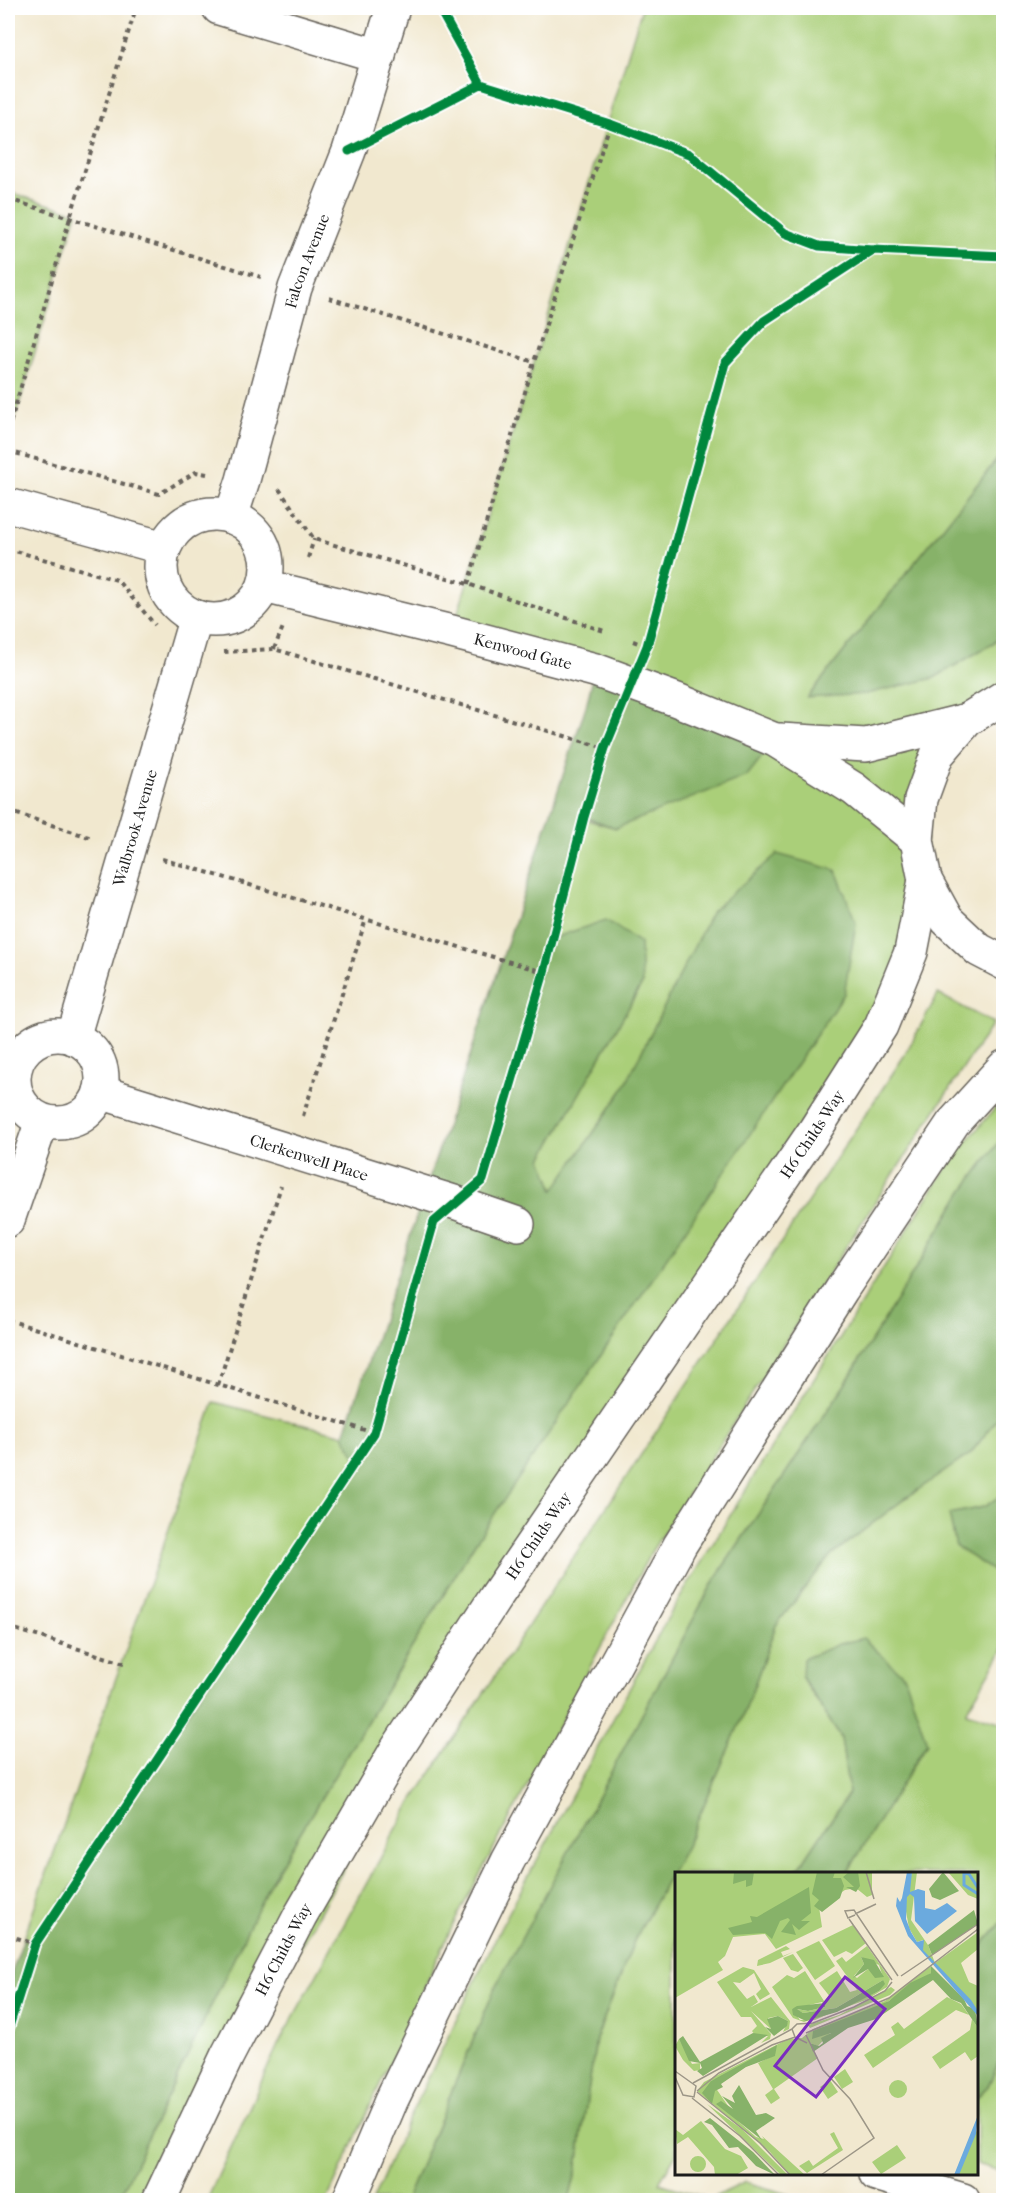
<svg xmlns="http://www.w3.org/2000/svg" width="1011" height="2208" viewBox="0 0 1011 2208" font-family="'IM FELL French Canon',serif">
  <style>
    .green { fill: #aacf79; stroke: #63764a; stroke-width: 1.5 }
    .forest { fill: #87b269; stroke: #526742; stroke-width: 1.5 }
    .lines { fill: none; stroke-linecap: round; stroke-linejoin: round }
    .minor-casing { stroke: #67635b; stroke-width: 36 }
    .tertiary-casing { stroke: #67635b; stroke-width: 36 }
    .path { stroke: #67635b; stroke-width: 4; stroke-dasharray: 4.5 4.5; stroke-linecap: butt }
    .minor { stroke: #fff; stroke-width: 33 }
    .tertiary { stroke: #fff; stroke-width: 33 }
    .cycleway-casing { stroke: #fff; stroke-width: 13 }
    .cycleway { stroke: #00873e; stroke-width: 9 }
    .labels { text-anchor: middle; stroke-width: 4.5; stroke-linejoin: round; paint-order: stroke }
    .street-label { font-size: 16px; fill: #1c1c1c; stroke: #fff }
    .inset-river { fill: none; stroke: #6baade; stroke-width: 3 }
    .inset-road { fill: none; stroke: #9c9687; stroke-width: 1.5 }
    .view { fill: #7b2cbf; fill-opacity: 0.15; stroke: #7b2cbf; stroke-width: 3 }
    .inset-edge { fill: none; stroke: #1c1c1c; stroke-width: 3 }
  </style>
  <rect width="100%" height="100%" fill="#fff"/>
  <filter id="ink" filterUnits="userSpaceOnUse"><feTurbulence type="fractalNoise" baseFrequency=".0167" numOctaves="2"/><feDisplacementMap in="SourceGraphic" scale="12" xChannelSelector="R" yChannelSelector="G"/><feConvolveMatrix kernelMatrix="1 2 1 2 8 2 1 2 1" color-interpolation-filters="sRGB"/></filter>
  <filter id="wash" filterUnits="userSpaceOnUse"><feTurbulence type="fractalNoise" baseFrequency=".008" numOctaves="4" result="noise"/><feDisplacementMap in="SourceGraphic" scale="24" xChannelSelector="R" yChannelSelector="G"/><feGaussianBlur stdDeviation="1.35" result="paint"/><feColorMatrix in="noise" values="0 0 0 0 0 0 0 0 0 0 0 0 0 0 0 0 0 1.4 0 .05"/><feComposite in="paint" operator="in"/></filter>
  <g filter="url(#wash)">
    <rect width="100%" height="100%" fill="#f1e8cf"/>
    <g class="green">
      <polygon points="642,8 1003,8 1003,452 808,697 934,678 1003,637 1003,697 937,755 911,952 495,1598 159,2200 118,2200 271,1881 473,1546 622,1091 554,1191 542,1159 642,984 553,939 583,819 616,828 774,740 452,632"/>
      <polygon points="8,192 77,213 8,441"/>
      <polygon points="938,994 993,1023 847,1245 650,1554 453,1925 327,2200 207,2200 278,2045 408,1808 904,1056"/>
      <polygon points="1003,1099 1003,1137 963,1191 844,1386 715,1579 495,1988 406,2200 373,2200 408,2120 501,1927 667,1619 784,1427 951,1160"/>
      <polygon points="214,1402 344,1435 357,1459 35,1943 23,1940"/>
      <polygon points="1003,1412 1003,1494 984,1507 949,1514 993,1571 1003,1568 1003,1650 966,1712 1003,1723 1003,1921 978,1950 977,1959 976,1874 847,1873 927,1743 802,1678 841,1738 849,1793 801,1865 792,1873 676,1874 676,2154 659,2183 710,2199 746,2182 808,2200 569,2200 576,2172 596,2039 634,1941 686,1846 745,1711 776,1625 830,1556 903,1500 970,1454"/>
      <polygon points="1003,2053 1003,2172 977,2164 977,2097 988,2086"/>
    </g>
    <g class="forest">
      <polygon points="1003,452 1003,637 934,678 866,694 807,698"/>
      <polygon points="595,670 775,740 747,776 616,828 584,817 553,938 606,920 640,943 642,984 542,1159 554,1190 622,1091 712,911 777,854 836,870 856,923 844,994 473,1546 271,1881 118,2200 8,2200 8,1984 23,1940 35,1943 357,1459 344,1435 586,706"/>
      <polygon points="1003,1137 1003,1412 970,1454 903,1500 830,1556 776,1625 745,1711 686,1846 634,1941 596,2039 576,2172 569,2200 406,2200 495,1988 715,1579 844,1386 963,1191"/>
      <polygon points="1003,1494 1003,1568 993,1571 956,1547 949,1514 984,1507"/>
      <polygon points="863,1638 905,1677 927,1743 847,1873 792,1873 801,1865 849,1793 841,1738 802,1677 803,1659 839,1644"/>
      <polygon points="1003,1921 1003,2053 988,2086 977,2097 977,1959 978,1950"/>
    </g>
  </g>
  <g filter="url(#ink)">
    <g class="lines">
      <defs>
        <g id="minor">
          <polyline points="219,8 379,56"/>
          <path id="s1" d="M 231,517 L 243,480 L 295,288 L 349,151 L 393,8"/>
          <circle cx="58" cy="1079" r="44"/>
          <path id="s2" d="M 73,1038 L 196,617"/>
          <path id="s3" d="M 100,1092 L 457,1203 L 518,1224"/>
          <polyline points="8,1220 42,1121"/>
          <polyline points="876,2174 963,2200"/>
        </g>
        <g id="tertiary">
          <polyline points="8,505 164,548"/>
          <circle cx="214" cy="567" r="53"/>
          <path id="s4" d="M 264,586 L 452,632 L 595,670 L 677,700 L 775,740 L 854,789 L 917,840"/>
          <polyline points="1004,697 967,720 937,755 921,799 917,840 925,880 947,920 979,950 1004,963"/>
          <polyline points="780,740 866,745 967,720"/>
          <path id="s5" d="M 159,2200 L 227,2056 L 300,1916 L 395,1752 L 495,1598 L 815,1130 L 881,1026 L 911,952 L 925,880"/>
          <polyline points="349,2200 391,2101 508,1861 680,1545 842,1289 953,1123 1004,1067"/>
        </g>
      </defs>
      <use href="#minor" class="minor-casing"/>
      <use href="#tertiary" class="tertiary-casing"/>
      <g class="path">
        <polyline points="8,199 261,277"/>
        <polyline points="329,298 534,362"/>
        <polyline points="8,431 70,218 136,8"/>
        <polyline points="8,451 159,494 196,472 207,474"/>
        <polyline points="279,489 314,539 468,584 604,631"/>
        <polyline points="8,549 117,580 155,625"/>
        <polyline points="308,558 314,539"/>
        <polyline points="468,584 534,362 610,124"/>
        <polyline points="633,641 647,646"/>
        <polyline points="274,649 283,627"/>
        <polyline points="224,652 274,649 605,748"/>
        <polyline points="8,811 92,838"/>
        <polyline points="162,859 544,972"/>
        <polyline points="303,1116 366,919"/>
        <polyline points="8,1320 374,1433"/>
        <polyline points="218,1385 281,1186"/>
        <polyline points="8,1627 127,1664"/>
        <polyline points="8,1935 35,1944"/>
      </g>
      <use href="#minor" class="minor"/>
      <use href="#tertiary" class="tertiary"/>
      <defs>
        <g id="cycleway">
          <polyline points="439,8 481,84"/>
          <polyline points="349,151 481,84 610,124 689,154 785,233 819,246 873,250"/>
          <polyline points="8,2030 35,1944 374,1433 434,1222 483,1180 544,972 584,817 605,748 647,646 725,363 764,321 873,250 1004,256"/>
        </g>
      </defs>
      <use href="#cycleway" class="cycleway-casing"/>
      <use href="#cycleway" class="cycleway"/>
    </g>
  </g>
  <g class="labels">
    <g class="street-label">
      <text dy="6" stroke="none"><textPath href="#s1" startOffset="267">Falcon Avenue</textPath></text>
      <text dy="6" stroke="none"><textPath href="#s4" startOffset="267">Kenwood Gate</textPath></text>
      <text dy="6" stroke="none"><textPath href="#s2" startOffset="219">Walbrook Avenue</textPath></text>
      <text dy="6" stroke="none"><textPath href="#s5" startOffset="1252">H6 Childs Way</textPath></text>
      <text dy="6" stroke="none"><textPath href="#s3" startOffset="219">Clerkenwell Place</textPath></text>
      <text dy="6" stroke="none"><textPath href="#s5" startOffset="766">H6 Childs Way</textPath></text>
      <text dy="6" stroke="none"><textPath href="#s5" startOffset="280">H6 Childs Way</textPath></text>
    </g>
  </g>
  <g transform="translate(675 1872)">
    <rect width="303" height="303" fill="#f1e8cf"/>
    <path d="M 0,0 L 197,0 L 197,23 L 192,25 L 181,16 L 170,18 L 144,35 L 147,55 L 101,77 L 90,62 L 58,65 L 50,84 L 43,90 L 48,98 L 0,126 ZM 237,0 L 242,0 L 236,48 L 253,73 L 260,91 L 303,60 L 303,77 L 286,91 L 294,110 L 303,114 L 303,139 L 247,78 L 248,68 L 242,70 L 234,56 L 230,34 ZM 273,0 L 303,0 L 303,27 L 293,23 ZM 178,53 L 191,71 L 177,82 L 171,79 L 159,85 L 147,68 ZM 144,69 L 160,94 L 140,108 L 121,80 ZM 111,74 L 115,77 L 106,80 L 108,84 L 118,80 L 95,91 L 82,94 L 83,88 ZM 192,74 L 215,107 L 212,115 L 191,128 L 129,150 L 118,146 L 97,115 L 112,103 L 119,106 L 130,99 L 149,129 L 156,126 L 144,111 L 162,99 L 175,120 L 182,118 L 161,89 L 167,85 L 171,90 ZM 186,85 L 204,93 L 208,105 L 193,97 L 182,106 L 179,104 L 189,92 ZM 208,108 L 204,119 L 140,148 L 125,148 L 117,137 L 147,130 L 150,135 L 133,139 L 121,137 L 128,141 L 161,136 ZM 118,82 L 128,96 L 123,100 L 116,98 L 108,86 ZM 256,94 L 256,101 L 214,129 L 150,162 L 156,160 L 143,174 L 135,171 L 143,186 L 99,217 L 105,226 L 96,232 L 90,223 L 98,217 L 83,191 L 102,182 L 36,209 L 64,250 L 81,265 L 89,267 L 87,264 L 130,303 L 115,303 L 95,280 L 22,219 L 29,210 L 113,167 L 127,166 L 138,157 L 210,129 ZM 68,95 L 79,98 L 95,122 L 85,128 L 81,122 L 86,117 L 79,101 L 65,111 L 58,110 L 72,127 L 79,123 L 83,130 L 76,135 L 96,125 L 115,149 L 114,157 L 108,160 L 113,149 L 103,144 L 93,146 L 96,157 L 76,139 L 96,162 L 95,167 L 86,171 L 93,164 L 80,163 L 77,159 L 82,154 L 76,145 L 66,145 L 42,110 ZM 216,115 L 220,118 L 215,123 L 135,156 L 133,153 L 164,143 ZM 272,125 L 286,132 L 294,143 L 281,138 L 198,196 L 189,183 L 220,163 L 216,155 L 223,150 L 229,157 ZM 297,147 L 303,156 L 303,184 L 296,189 L 290,180 L 265,197 L 257,185 L 295,158 ZM 4,167 L 17,192 L 25,191 L 25,198 L 19,199 L 8,188 L 0,174 ZM 170,197 L 178,210 L 167,217 L 159,205 ZM 155,208 L 163,220 L 153,227 L 145,215 ZM214 217a9 9 0 1 1 18 0a9 9 0 1 1-18 0ZM 32,232 L 67,257 L 113,303 L 106,303 ZM 26,249 L 50,277 L 66,284 L 73,296 L 61,303 L 40,303 L 39,295 L 13,265 L 2,272 L 0,257 L 8,263 ZM 303,256 L 303,303 L 284,303 L 284,299 ZM 159,260 L 168,278 L 132,301 L 124,294 L 134,288 L 138,294 L 163,276 L 155,262 ZM 222,273 L 231,286 L 206,302 L 197,290 ZM15 292a8 8 0 1 1 16 0a8 8 0 1 1-16 0Z" fill="#aacf79" fill-rule="evenodd"/>
    <path d="M 59,0 L 79,0 L 77,13 L 71,15 L 71,8 L 58,12 ZM 142,0 L 160,0 L 158,6 L 166,6 L 169,14 L 165,26 L 147,40 L 139,34 L 144,28 L 137,22 ZM 174,0 L 183,0 L 185,14 L 181,20 L 171,15 L 179,15 L 168,5 ZM 268,0 L 284,19 L 265,28 L 257,25 L 254,17 ZM 134,15 L 136,41 L 126,49 L 135,49 L 124,58 L 117,52 L 121,63 L 106,60 L 115,48 L 113,46 L 105,49 L 97,67 L 90,61 L 58,63 L 53,56 L 77,50 L 75,44 L 82,45 ZM 299,38 L 303,52 L 257,83 L 253,73 ZM 186,85 L 199,88 L 209,105 L 200,106 L 193,97 L 178,106 L 189,92 ZM 256,94 L 289,127 L 292,134 L 300,137 L 303,156 L 286,131 L 276,127 L 258,108 L 201,147 L 173,156 L 138,180 L 135,171 L 144,174 L 148,171 L 146,166 L 156,161 L 137,167 L 138,159 L 214,129 L 235,111 L 256,101 ZM 208,108 L 210,112 L 204,119 L 162,140 L 131,149 L 118,143 L 117,137 L 122,134 L 150,131 L 150,135 L 133,139 L 122,137 L 128,141 L 161,136 ZM 103,144 L 113,149 L 112,154 L 99,164 L 90,155 L 96,157 L 92,147 ZM 78,161 L 93,163 L 28,204 L 22,199 L 27,196 L 25,191 L 14,189 L 4,167 L 8,164 L 25,190 ZM 102,173 L 100,184 L 71,195 L 46,212 L 48,215 L 40,219 L 37,232 L 27,221 L 36,209 ZM 64,213 L 81,243 L 91,241 L 100,246 L 81,259 L 87,268 L 41,232 L 46,229 L 58,237 L 47,224 L 60,231 L 57,224 ZM 35,246 L 78,280 L 100,303 L 81,294 L 63,275 L 54,276 L 37,253 L 29,250 Z" fill="#87b269"/>
    <path d="M 232,0 L 237,0 L 235,20 L 243,17 L 250,19 L 250,36 L 260,38 L 272,31 L 282,39 L 252,62 L 240,49 L 239,25 L 235,22 L 232,25 L 231,47 L 236,60 L 242,70 L 249,68 L 248,78 L 296,128 L 303,139 L 303,144 L 233,64 L 221,34 L 222,25 L 225,30 L 227,26 ZM 303,243 L 301,262 L 284,303 L 279,303 Z" fill="#6baade"/>
    <path class="inset-river" d="M 303,16 L 294,2 L 289,1 L 289,13 L 303,22"/>
    <path class="inset-road" d="M 191,0 L 199,27M 180,42 L 201,32M 180,43 L 173,46 L 170,39 L 179,38 L 223,104M 174,47 L 217,108M 226,104 L 303,52M 131,161 L 214,126 L 303,57M 131,163 L 148,198 L 175,227 L 199,266 L 146,303M 120,165 L 117,157 L 122,152 L 138,151 L 179,135 L 210,119 L 217,110M 0,199 L 21,214 L 19,225 L 8,223 L 0,205M 18,211 L 117,157M 22,219 L 44,201 L 97,173 L 120,165 L 132,171M 22,220 L 85,271 L 115,303M 17,226 L 65,264 L 104,303"/>
    <path class="view" d="M 170,105 L 210,137 L 141,225 L 100,194 Z"/>
    <rect width="303" height="303" class="inset-edge"/>
  </g>
  <rect width="1011" height="2208" fill="none" stroke="#fff" stroke-width="30"/>
</svg>
